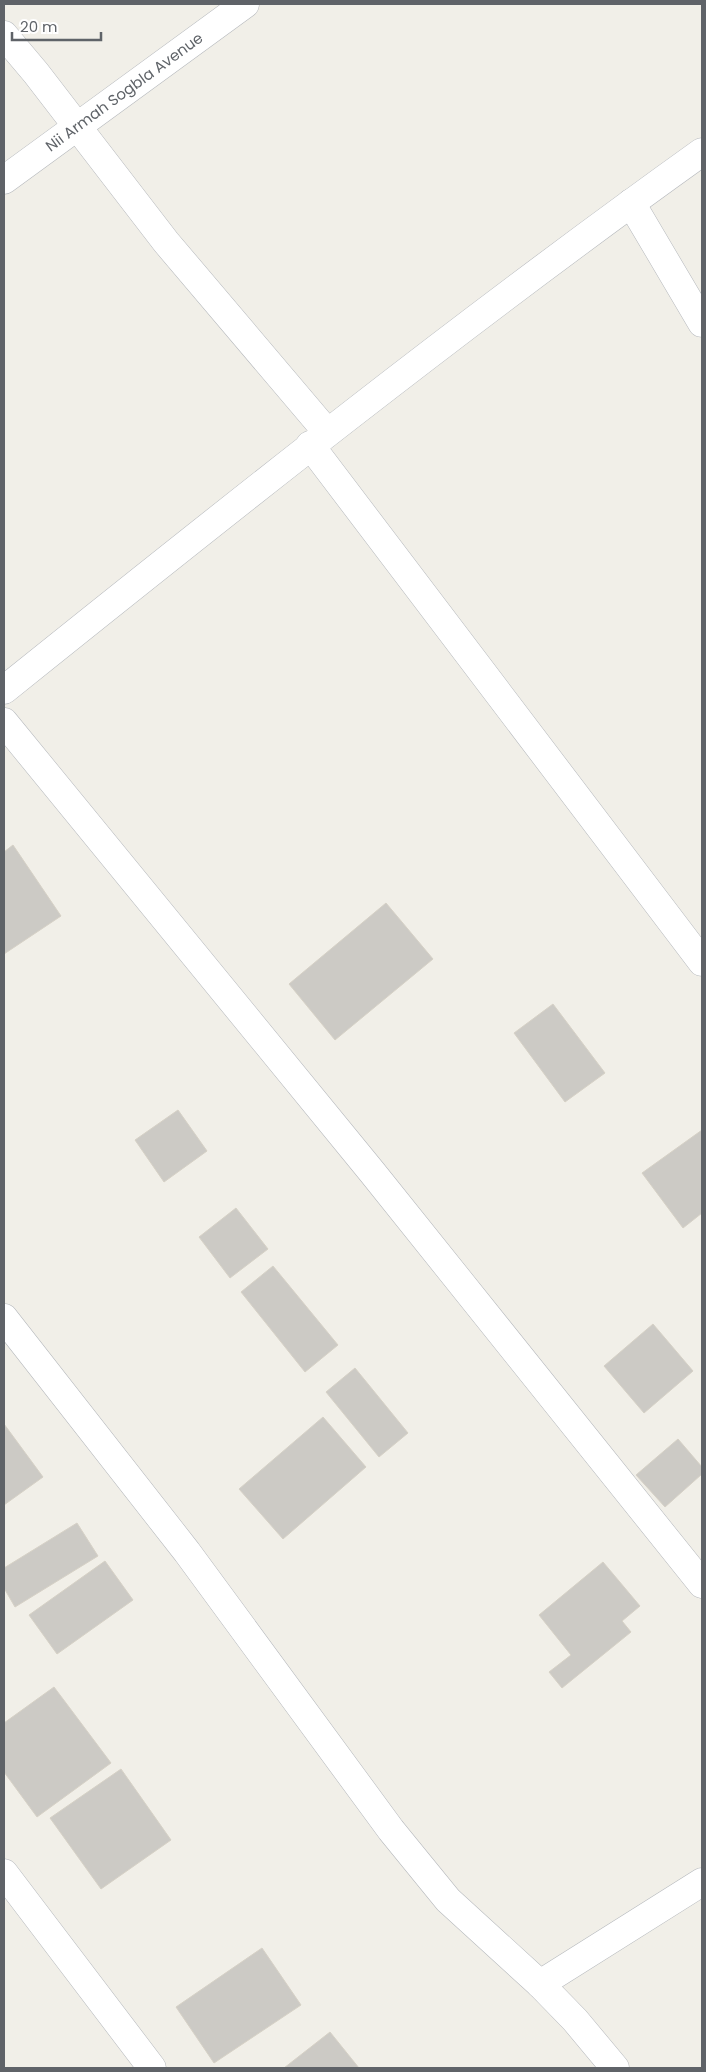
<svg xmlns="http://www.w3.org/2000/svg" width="706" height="2072" viewBox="0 0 706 2072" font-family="Poppins,sans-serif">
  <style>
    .building { fill: #cccac5; stroke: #d6d1c6 }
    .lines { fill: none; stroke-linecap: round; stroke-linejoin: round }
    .minor-casing { stroke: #b5b8bc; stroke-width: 29 }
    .minor { stroke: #fff; stroke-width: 28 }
    .labels { text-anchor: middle; stroke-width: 4; stroke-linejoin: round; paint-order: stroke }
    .street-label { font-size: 15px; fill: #5f6368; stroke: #fff }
  </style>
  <rect width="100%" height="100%" fill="#f1efe8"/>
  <g class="building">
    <polygon points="13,845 61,916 4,954 4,852"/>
    <polygon points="386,903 433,959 335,1040 289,984"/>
    <polygon points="553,1004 605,1073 565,1102 514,1033"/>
    <polygon points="178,1110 207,1151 164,1182 135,1140"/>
    <polygon points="702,1130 702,1213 683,1228 642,1173"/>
    <polygon points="236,1208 268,1249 230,1278 199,1237"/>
    <polygon points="273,1266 338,1345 305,1372 241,1292"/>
    <polygon points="653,1324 693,1371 644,1413 604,1366"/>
    <polygon points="355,1368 408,1433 379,1457 326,1392"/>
    <polygon points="323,1417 366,1467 283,1539 239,1489"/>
    <polygon points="4,1424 43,1477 4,1505"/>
    <polygon points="678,1439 702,1467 702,1474 665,1507 636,1475"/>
    <polygon points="77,1523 98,1556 15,1607 4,1588 4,1568"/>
    <polygon points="105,1561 133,1600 57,1654 29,1615"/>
    <polygon points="603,1562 640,1606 622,1621 631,1632 562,1688 549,1672 571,1655 539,1615"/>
    <polygon points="54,1687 111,1763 37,1817 4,1772 4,1723"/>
    <polygon points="121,1769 171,1840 101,1889 50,1818"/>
    <polygon points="262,1948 301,2005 214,2063 176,2007"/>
    <polygon points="330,2032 359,2068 284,2068"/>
  </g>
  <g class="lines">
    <defs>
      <g id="minor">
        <polyline points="4,35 36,73 166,242 327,432"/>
        <path id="s1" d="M 4,180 L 245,4"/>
        <polyline points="631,203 702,323"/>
        <polyline points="310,445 702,962"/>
        <path d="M 4,690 C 233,506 463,323 702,152"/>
        <polyline points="4,722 372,1172 702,1584"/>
        <polyline points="4,1318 187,1552 391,1830 448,1900 540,1984 575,2020 615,2068"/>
        <polyline points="4,1873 152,2068"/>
        <polyline points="540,1984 702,1882"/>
      </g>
    </defs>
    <use href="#minor" class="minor-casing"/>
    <use href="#minor" class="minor"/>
  </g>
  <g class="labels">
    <g class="street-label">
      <text dy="5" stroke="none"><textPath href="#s1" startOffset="149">Nii Armah Sogbla Avenue</textPath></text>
    </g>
  </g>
  <rect width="706" height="2072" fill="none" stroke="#5f6368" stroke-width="10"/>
  <path d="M12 32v8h89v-8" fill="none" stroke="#5f6368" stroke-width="2.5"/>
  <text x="20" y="32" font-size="15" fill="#5f6368" stroke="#ffffff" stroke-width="4" paint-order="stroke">20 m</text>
</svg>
